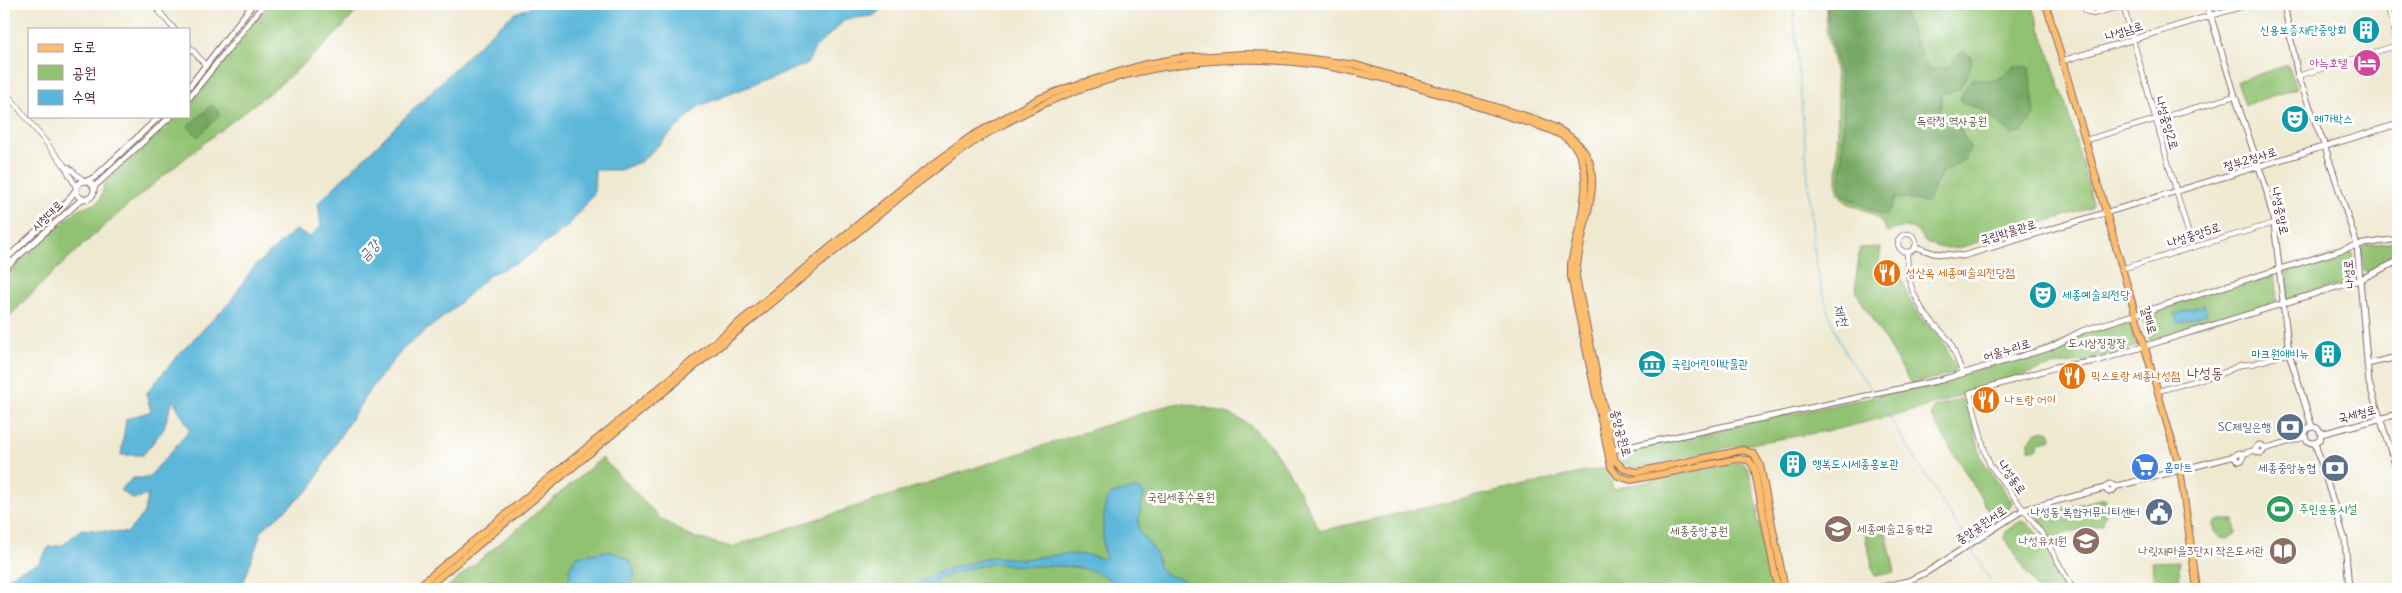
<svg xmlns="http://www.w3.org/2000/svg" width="2402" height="593" viewBox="0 0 2402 593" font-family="Delius,'Poor Story',sans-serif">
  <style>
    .green { fill: #91c272; stroke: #6e704e }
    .forest { fill: #74a864; stroke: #5f6448 }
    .water { fill: #5bb7d9; stroke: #526b82 }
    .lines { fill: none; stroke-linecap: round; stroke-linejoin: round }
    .stream { stroke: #5bb7d9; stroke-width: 1 }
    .minor-casing { stroke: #846665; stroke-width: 6 }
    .tertiary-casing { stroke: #846665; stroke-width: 7 }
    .primary-casing { stroke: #846665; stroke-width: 8 }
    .minor { stroke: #fff; stroke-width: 4.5 }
    .tertiary { stroke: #fff; stroke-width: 5 }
    .primary { stroke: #fcbd6e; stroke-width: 6 }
    .labels { text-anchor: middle; stroke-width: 5; stroke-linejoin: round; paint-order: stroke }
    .culture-label { font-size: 12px; fill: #0d838f; stroke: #fff; text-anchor: start }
    .street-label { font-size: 12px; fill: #4a1f2b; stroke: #fff }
    .hotel-label { font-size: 12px; fill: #b23c85; stroke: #fff; text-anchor: end }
    .park-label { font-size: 12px; fill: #635844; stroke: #fff }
    .food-label { font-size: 12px; fill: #c56008; stroke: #fff; text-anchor: start }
    .service-label { font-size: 12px; fill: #4e5e75; stroke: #fff; text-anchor: end }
    .shop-label { font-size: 12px; fill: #366cbe; stroke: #fff; text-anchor: start }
    .leisure-label { font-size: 12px; fill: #27864d; stroke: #fff; text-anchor: start }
    .education-label { font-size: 12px; fill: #785e54; stroke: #fff; text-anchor: end }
    .water-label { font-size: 14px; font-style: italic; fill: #515c71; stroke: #fff }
    .quarter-label { font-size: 15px; fill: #7c4c4f; stroke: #fff }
  </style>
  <rect width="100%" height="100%" fill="#fff"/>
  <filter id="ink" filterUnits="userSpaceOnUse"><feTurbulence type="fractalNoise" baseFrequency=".02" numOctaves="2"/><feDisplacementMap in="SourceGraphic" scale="10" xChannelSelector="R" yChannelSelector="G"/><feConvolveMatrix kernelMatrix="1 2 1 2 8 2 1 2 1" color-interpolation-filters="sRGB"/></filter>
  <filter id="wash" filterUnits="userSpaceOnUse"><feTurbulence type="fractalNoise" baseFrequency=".0096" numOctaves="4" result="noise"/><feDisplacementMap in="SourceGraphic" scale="20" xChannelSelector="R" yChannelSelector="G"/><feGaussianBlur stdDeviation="1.12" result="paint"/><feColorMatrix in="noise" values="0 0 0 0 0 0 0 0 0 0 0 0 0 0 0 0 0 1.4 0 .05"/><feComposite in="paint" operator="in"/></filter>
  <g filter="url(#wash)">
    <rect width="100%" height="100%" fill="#efe9d0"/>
    <g class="green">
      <path d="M 274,4 L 362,4 C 325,53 262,98 213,136 C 140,194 68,254 4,322 L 4,276 L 75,212 L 80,208 L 93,205 L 100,200 L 105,183 L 178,116 L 189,116 L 189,105 L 266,8 Z"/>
      <path d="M 1826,4 L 2032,4 L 2065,102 L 2093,203 L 2091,208 L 1962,247 C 1953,248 1943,249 1935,246 C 1911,238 1926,219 1887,232 C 1883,224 1878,216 1869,212 C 1854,205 1841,205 1837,187 L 1838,96 L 1835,69 L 1826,29 Z"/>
      <polygon points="2288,65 2297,88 2245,105 2237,81"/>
      <polygon points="2398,242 2398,259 2366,272 2364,270 2361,249 2364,245"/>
      <path d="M 1881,247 L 1877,277 C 1884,287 1892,284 1903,280 L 1908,297 L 1918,315 L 1940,337 L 1956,367 L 1953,374 L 1911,384 L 1857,294 L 1856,279 L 1860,248 Z"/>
      <polygon points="2347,252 2353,253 2354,277 2346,283 2287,299 2284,270"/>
      <polygon points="2274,272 2277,301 2150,341 2142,314"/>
      <polygon points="2124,320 2133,320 2139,342 2137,346 2093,360 2051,366 1922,408 1838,429 1726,448 1635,468 1621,462 1616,452 1914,388 2051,349 2081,333"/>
      <polygon points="1961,399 1968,403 1981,458 2012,502 2009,509 1997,517 1988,509 1931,416 1934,407"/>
      <path d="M 1180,403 C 1196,406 1214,409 1229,414 C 1275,431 1298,491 1320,531 L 1607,467 L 1613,489 L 1741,462 L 1748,468 L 1758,509 L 1757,517 L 1766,557 L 1771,563 L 1774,589 L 445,589 L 602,458 L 661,519 L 689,536 L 731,547 L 1165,406 Z"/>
      <polygon points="2044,430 2051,433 2052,439 2040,442 2037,449 2029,449 2029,441 2037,432"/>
      <polygon points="2105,498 2110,506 2104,517 2103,524 2051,537 2038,517 2041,514"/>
      <polygon points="2220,520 2234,520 2236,533 2228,539 2220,538 2215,532 2214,523"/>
      <path d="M 2021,521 C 2039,524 2058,573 2066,589 L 2037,589 L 2005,538 L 2006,531 Z"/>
      <polygon points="1886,532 1895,572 1875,576 1865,536"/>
      <polygon points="2179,561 2180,589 2154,589 2152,562"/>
    </g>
    <g class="forest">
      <path d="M 1827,4 L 1902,4 L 1914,40 L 1928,69 L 1943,69 L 1952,65 L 1955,57 L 1964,51 L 1971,57 L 1971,65 L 1959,90 L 1942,94 L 1940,115 L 1957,122 L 1970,148 L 1965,159 L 1941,174 L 1927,202 L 1896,198 L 1885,216 L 1844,196 L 1840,188 C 1842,154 1846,118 1841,84 C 1837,56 1827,32 1827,4 Z"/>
      <path d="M 2014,66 L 2029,67 L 2035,114 L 2023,131 L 2011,134 L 1983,110 L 1963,103 L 1960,97 L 1972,78 C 1991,83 2001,81 2014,66 Z"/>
      <polygon points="212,105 220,114 198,137 188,126"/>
    </g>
    <g class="water">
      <polygon points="540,4 887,4 873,16 846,19 816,47 807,64 699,106 642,161 620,170 595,170 594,194 569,225 523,260 491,274 447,314 403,349 367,394 335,444 311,488 262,530 243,584 238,589 4,589 4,581 21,570 38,564 49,547 63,545 81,529 127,533 144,513 148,495 133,499 120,490 133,478 148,478 190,430 173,400 163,430 143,455 121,455 126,419 151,411 146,394 178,355 230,302 252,269 295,230 310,237 321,226 318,203 493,31 515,13"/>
      <polygon points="2204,305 2207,314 2178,323 2175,314"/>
      <path d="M 1132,489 L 1141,490 L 1144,493 C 1143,505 1136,520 1140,532 C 1144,540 1153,545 1156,554 C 1158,561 1158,570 1166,574 C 1178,580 1185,576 1191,589 L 1116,589 C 1102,560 1047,567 1020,566 C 1009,565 997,562 986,565 C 973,567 958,571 946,576 C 932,582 923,589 907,589 L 941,571 L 991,557 L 1023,559 L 1066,554 L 1088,555 L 1105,559 L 1107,557 L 1104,555 C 1102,536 1103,519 1106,501 L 1111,494 Z"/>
      <path d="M 606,551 C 628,554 646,569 626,589 L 570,589 L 569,568 L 577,556 Z"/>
    </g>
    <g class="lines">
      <g class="stream">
        <path d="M 1793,4 L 1814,249 C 1820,285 1828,320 1845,352 C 1853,366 1865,379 1874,393"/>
        <polyline points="1876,396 1968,543"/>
        <polyline points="1971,547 1995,589"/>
      </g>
    </g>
  </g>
  <g filter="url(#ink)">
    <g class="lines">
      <defs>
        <g id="minor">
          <polyline points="153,4 174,29"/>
          <polyline points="2083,4 2086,11 2093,14 2128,4"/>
          <polyline points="2387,4 2398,45"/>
          <polyline points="2123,5 2192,246"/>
          <polyline points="189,46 206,66"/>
          <polyline points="2298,76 2398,45"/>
          <polyline points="4,90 64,165 76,187"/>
          <polyline points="4,108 12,101"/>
          <polyline points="2086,140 2235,96"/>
          <polyline points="68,167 83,180"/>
          <circle cx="1907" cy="243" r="9"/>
          <polyline points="1907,252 1908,275 1913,292 1924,313 1950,341 1963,374"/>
          <polyline points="2121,269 2274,223"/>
          <polyline points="2158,391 2223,373 2240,365 2252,364 2289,353"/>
          <polyline points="1970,393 1985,452 1990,465 2043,535 2073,589"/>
        </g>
        <g id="tertiary">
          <polyline points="2207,4 2235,96 2266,188 2274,223 2289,353 2312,427"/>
          <polyline points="2284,4 2298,76 2325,147 2357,245 2369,383 2398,474"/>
          <polyline points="2062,61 2249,4"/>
          <polyline points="189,87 253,4"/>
          <polyline points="189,98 264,4"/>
          <circle cx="85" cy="190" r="9"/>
          <polyline points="87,181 95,177 160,116"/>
          <polyline points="94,187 171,116"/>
          <polyline points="1916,247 1933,253 1963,256 2398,124"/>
          <polyline points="4,261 66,203 75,191"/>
          <polyline points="4,269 82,199"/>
          <polyline points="2367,364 2398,357"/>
          <polyline points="1970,393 2056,367 2097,361 2359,280 2398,261"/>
          <circle cx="2313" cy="435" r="8"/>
          <polyline points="2321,434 2398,414"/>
          <polyline points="2315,443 2345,540 2349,589"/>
          <circle cx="2260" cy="449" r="4"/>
          <polyline points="2264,449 2305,437"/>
          <polyline points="1613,450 1941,380 2049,348 2082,331 2357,245 2398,239"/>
          <circle cx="2239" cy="457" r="4"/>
          <polyline points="2242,454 2256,450"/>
          <circle cx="2110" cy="488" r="4"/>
          <polyline points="2114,487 2235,456"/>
          <polyline points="1873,589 1908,581 1927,572 2023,510 2105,488"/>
        </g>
        <g id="primary">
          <polyline points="2046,4 2180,469 2197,589"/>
          <path d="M 415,589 L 906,185 L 970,137 L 1038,99 L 1069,87 L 1142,65 L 1180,58 L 1243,54 L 1283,55 L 1356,65 L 1532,118 C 1630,151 1580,204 1576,277 L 1615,461 L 1624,469 L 1637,472 L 1743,450 L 1754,454 L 1760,465 L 1785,589"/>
          <path d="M 425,589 L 910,189 C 940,166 971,141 1006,123 C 1101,70 1211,49 1319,65 C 1391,76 1461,102 1530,123 C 1543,127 1555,131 1566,138 C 1602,164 1578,227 1571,264 L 1571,277 L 1611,467 L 1618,476 L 1631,480 L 1737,459 L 1749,460 L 1754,467 L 1778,589"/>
        </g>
      </defs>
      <use href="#minor" class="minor-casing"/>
      <use href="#tertiary" class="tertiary-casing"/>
      <use href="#primary" class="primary-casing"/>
      <use href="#minor" class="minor"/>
      <use href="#tertiary" class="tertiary"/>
      <use href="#primary" class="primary"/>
    </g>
  </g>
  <defs>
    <symbol id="building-disc" viewBox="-11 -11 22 22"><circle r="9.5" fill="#0f9aa8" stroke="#fff"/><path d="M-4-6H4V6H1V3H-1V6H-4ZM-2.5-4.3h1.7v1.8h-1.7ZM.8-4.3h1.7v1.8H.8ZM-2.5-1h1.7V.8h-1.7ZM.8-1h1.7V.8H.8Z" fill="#fff"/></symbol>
    <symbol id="hotel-disc" viewBox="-11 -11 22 22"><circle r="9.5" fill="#d1479c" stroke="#fff"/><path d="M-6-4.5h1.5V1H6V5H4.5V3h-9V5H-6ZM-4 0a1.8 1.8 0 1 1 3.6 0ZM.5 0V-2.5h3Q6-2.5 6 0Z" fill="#fff"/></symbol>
    <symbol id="theatre-disc" viewBox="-11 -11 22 22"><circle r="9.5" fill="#0f9aa8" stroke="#fff"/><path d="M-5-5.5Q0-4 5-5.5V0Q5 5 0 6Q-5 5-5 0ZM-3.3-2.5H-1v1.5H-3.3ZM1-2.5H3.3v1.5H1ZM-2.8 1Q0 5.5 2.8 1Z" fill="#fff"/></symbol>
    <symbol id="restaurant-disc" viewBox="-11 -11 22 22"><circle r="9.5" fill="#e8710a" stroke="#fff"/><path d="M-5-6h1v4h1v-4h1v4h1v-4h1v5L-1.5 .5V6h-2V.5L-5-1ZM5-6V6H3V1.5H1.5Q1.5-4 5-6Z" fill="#fff"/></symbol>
    <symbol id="museum-disc" viewBox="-11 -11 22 22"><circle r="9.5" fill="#0f9aa8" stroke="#fff"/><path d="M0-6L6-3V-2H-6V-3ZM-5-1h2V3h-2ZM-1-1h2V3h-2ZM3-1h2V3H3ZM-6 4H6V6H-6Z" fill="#fff"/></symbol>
    <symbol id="bank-disc" viewBox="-11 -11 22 22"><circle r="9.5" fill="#5c6f8a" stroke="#fff"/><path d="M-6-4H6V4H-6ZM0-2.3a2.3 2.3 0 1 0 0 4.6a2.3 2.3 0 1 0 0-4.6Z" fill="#fff"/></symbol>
    <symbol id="supermarket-disc" viewBox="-11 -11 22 22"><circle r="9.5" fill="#3f7fe0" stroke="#fff"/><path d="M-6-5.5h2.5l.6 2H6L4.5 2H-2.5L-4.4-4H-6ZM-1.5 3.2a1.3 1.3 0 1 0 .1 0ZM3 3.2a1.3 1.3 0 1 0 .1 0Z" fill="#fff"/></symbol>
    <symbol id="stadium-disc" viewBox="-11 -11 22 22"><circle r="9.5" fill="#2e9e5b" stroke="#fff"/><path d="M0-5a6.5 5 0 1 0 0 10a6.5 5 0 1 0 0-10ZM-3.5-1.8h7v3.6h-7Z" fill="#fff"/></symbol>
    <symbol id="civic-disc" viewBox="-11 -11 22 22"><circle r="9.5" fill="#5c6f8a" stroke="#fff"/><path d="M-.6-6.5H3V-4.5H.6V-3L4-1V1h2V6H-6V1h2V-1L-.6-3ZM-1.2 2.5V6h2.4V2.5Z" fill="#fff"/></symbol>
    <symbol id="school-disc" viewBox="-11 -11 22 22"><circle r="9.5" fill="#8d6e63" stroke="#fff"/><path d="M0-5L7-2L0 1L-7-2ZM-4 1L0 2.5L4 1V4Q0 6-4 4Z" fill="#fff"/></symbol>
    <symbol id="library-disc" viewBox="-11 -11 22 22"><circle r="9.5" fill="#8d6e63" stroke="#fff"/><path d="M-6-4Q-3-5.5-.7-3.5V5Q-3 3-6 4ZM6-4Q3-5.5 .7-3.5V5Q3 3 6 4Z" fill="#fff"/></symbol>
  </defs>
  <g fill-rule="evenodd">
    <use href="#building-disc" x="2350" y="14" width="32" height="32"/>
    <use href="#hotel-disc" x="2351" y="47" width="32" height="32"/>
    <use href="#theatre-disc" x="2279" y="103" width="32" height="32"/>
    <use href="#restaurant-disc" x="1871" y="257" width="32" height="32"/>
    <use href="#theatre-disc" x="2027" y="279" width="32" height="32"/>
    <use href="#building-disc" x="2312" y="338" width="32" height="32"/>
    <use href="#museum-disc" x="1636" y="348" width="32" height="32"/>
    <use href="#restaurant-disc" x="2056" y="360" width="32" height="32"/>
    <use href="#restaurant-disc" x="1970" y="384" width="32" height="32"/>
    <use href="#bank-disc" x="2274" y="411" width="32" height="32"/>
    <use href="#building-disc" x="1777" y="448" width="32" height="32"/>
    <use href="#supermarket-disc" x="2129" y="451" width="32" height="32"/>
    <use href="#bank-disc" x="2319" y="452" width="32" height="32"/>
    <use href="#stadium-disc" x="2264" y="493" width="32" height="32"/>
    <use href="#civic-disc" x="2143" y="496" width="32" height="32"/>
    <use href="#school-disc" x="1822" y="513" width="32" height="32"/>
    <use href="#school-disc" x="2070" y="525" width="32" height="32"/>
    <use href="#library-disc" x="2267" y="535" width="32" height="32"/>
  </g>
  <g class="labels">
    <g class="culture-label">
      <text x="2347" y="34" text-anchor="end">신용보증재단중앙회</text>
      <text x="2314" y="123">메가박스</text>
      <text x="2062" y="299">세종예술의전당</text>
      <text x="2309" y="358" text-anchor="end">마크원애비뉴</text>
      <text x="1671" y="368">국립어린이박물관</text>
      <text x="1812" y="468">행복도시세종홍보관</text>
    </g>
    <g class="street-label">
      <text transform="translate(2124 31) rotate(-17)" y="4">나성남로</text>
      <text transform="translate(2167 123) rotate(74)" y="4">나성중앙2로</text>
      <text transform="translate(2250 159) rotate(-17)" y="4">정부2청사로</text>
      <text transform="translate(2280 211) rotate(79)" y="4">나성중앙로</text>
      <text transform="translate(47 216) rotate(-44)" y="4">시청대로</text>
      <text transform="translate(2008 232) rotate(-17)" y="4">국립박물관로</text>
      <text transform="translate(2194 235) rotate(-18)" y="4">나성중앙5로</text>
      <text transform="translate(2349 274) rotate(-94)" y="4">나성로</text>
      <text transform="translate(2149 320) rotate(74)" y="4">갈매로</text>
      <text transform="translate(2007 350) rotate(-17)" y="4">어울누리로</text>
      <text transform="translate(2357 414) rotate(-14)" y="4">국세청로</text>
      <text transform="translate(1621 433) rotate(75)" y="4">중앙공원로</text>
      <text transform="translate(2012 477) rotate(55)" y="4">나성동로</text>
      <text transform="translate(1981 525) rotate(-34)" y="4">중앙공원서로</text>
    </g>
    <g class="hotel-label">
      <text x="2348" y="67">아늑호텔</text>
    </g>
    <g class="park-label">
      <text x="1952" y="125">독락정 역사공원</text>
      <text x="2097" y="347">도시상징광장</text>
      <text x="1181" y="501">국립세종수목원</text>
      <text x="1699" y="535">세종중앙공원</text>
    </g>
    <g class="food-label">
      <text x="1906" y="277">성산옥 세종예술의전당점</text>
      <text x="2091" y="380">믹스토랑 세종나성점</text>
      <text x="2005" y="404">나트랑 어이</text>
    </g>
    <g class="service-label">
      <text x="2271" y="431">SC제일은행</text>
      <text x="2316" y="472">세종중앙농협</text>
      <text x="2140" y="516">나성동 복합커뮤니티센터</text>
    </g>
    <g class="shop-label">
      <text x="2164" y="471">홈마트</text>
    </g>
    <g class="leisure-label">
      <text x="2299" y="513">주민운동시설</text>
    </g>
    <g class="education-label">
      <text x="1857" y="533" text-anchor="start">세종예술고등학교</text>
      <text x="2067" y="545">나성유치원</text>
      <text x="2264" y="555">나릿재마을3단지 작은도서관</text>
    </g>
    <g class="water-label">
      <text transform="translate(369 250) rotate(-47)" y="5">금강</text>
      <text transform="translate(1841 315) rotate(73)" y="5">제천</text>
    </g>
    <g class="quarter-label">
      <text x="2205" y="378">나성동</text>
    </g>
  </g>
  <rect width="2402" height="593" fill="none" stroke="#fff" stroke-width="20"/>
  <rect x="28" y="28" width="162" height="90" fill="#ffffff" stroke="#b7a5aa"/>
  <rect x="38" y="44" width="25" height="8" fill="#fcbd6e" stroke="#b7a5aa"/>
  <text x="72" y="52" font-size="15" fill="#4a1f2b">도로</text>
  <rect x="38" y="65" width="25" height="15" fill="#91c272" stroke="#b7a5aa"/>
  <text x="72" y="78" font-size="15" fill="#4a1f2b">공원</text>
  <rect x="38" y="90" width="25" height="15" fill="#5bb7d9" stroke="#b7a5aa"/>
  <text x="72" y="102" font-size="15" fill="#4a1f2b">수역</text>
</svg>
